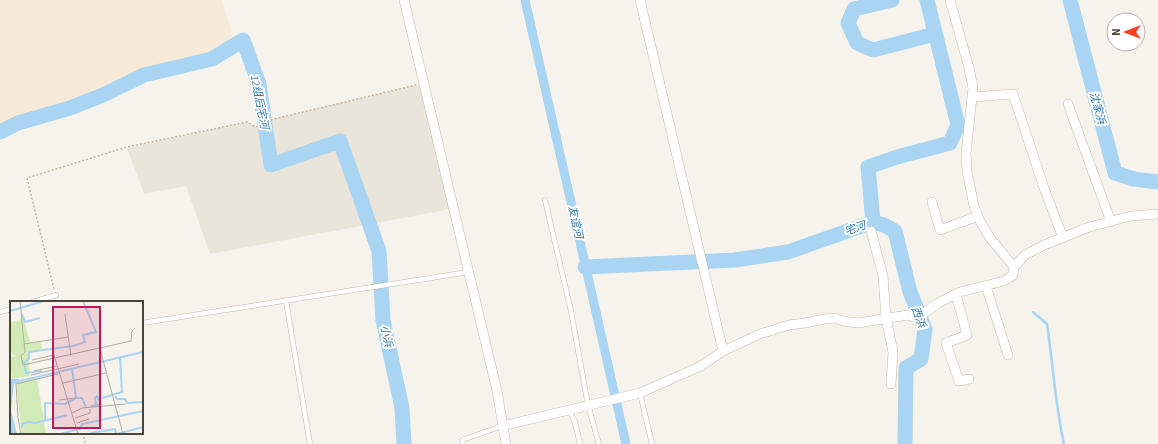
<svg xmlns="http://www.w3.org/2000/svg" width="1158" height="444" viewBox="0 0 1158 444" font-family="'Source Sans 3','Noto Sans SC',sans-serif">
  <style>
    .residential { fill: #eae5da }
    .commercial { fill: #f7ead8 }
    .lines { fill: none; stroke-linecap: round; stroke-linejoin: round }
    .stream { stroke: #a9d4f2; stroke-width: 2.5 }
    .canal { stroke: #a9d4f2; stroke-width: 9 }
    .river { stroke: #a9d4f2; stroke-width: 15 }
    .service-casing { stroke: #c2bbae; stroke-width: 5.5 }
    .minor-casing { stroke: #c2bbae; stroke-width: 10 }
    .path { stroke: #c4b79f; stroke-width: 1.5; stroke-dasharray: 2 2; stroke-linecap: butt }
    .service { stroke: #fff; stroke-width: 4.5 }
    .minor { stroke: #fff; stroke-width: 9 }
    .labels { text-anchor: middle; stroke-width: 4; stroke-linejoin: round; paint-order: stroke }
    .water-label { font-size: 11px; font-style: italic; fill: #2e7ab2; stroke: #fff }
    .inset-river { fill: none; stroke: #a9d4f2; stroke-width: 2 }
    .inset-road { fill: none; stroke: #b2ada4; stroke-width: 1 }
    .view { fill: #c2185b; fill-opacity: 0.15; stroke: #c2185b; stroke-width: 2 }
    .inset-edge { fill: none; stroke: #4b4439; stroke-width: 2 }
  </style>
  <rect width="100%" height="100%" fill="#f6f3ec"/>
  <polygon class="residential" points="424,83 451,209 210,254 186,186 144,194 127,148 247,122 256,127 274,119"/>
  <polygon class="commercial" points="0,0 222,0 235,45 123,85 0,132"/>
  <g class="lines">
    <g class="stream">
      <polyline points="875,0 876,4"/>
      <path d="M 1033,312 L 1047,324 C 1053,364 1055,404 1064,444"/>
    </g>
    <polyline class="canal" points="525,0 626,444"/>
    <g class="river">
      <polyline points="892,0 854,9 848,23 857,43 873,50 935,34"/>
      <polyline points="1070,0 1115,173 1134,179 1158,182"/>
      <polyline points="0,132 18,123 70,108 103,95 144,75 212,59 243,40 259,84 271,165 340,141 379,251 383,320 402,408 404,444"/>
      <polyline points="873,222 884,225 895,231 910,292 925,329 921,359 906,368 905,444"/>
      <polyline points="585,267 735,260 788,252 873,222 868,167 897,157 950,143 958,125 927,0"/>
    </g>
    <defs>
      <g id="service">
        <polyline points="545,200 571,311 588,405 599,444"/>
        <polyline points="286,301 310,444"/>
        <polyline points="33,302 56,295"/>
        <polyline points="0,312 11,309"/>
        <polyline points="142,323 469,272"/>
        <polyline points="640,393 652,444"/>
        <polyline points="569,410 575,422 580,444"/>
        <polyline points="463,444 462,440 502,426"/>
      </g>
      <g id="minor">
        <polyline points="404,0 497,391 506,444"/>
        <polyline points="640,0 723,351"/>
        <polyline points="950,0 969,68 973,88 966,153 967,171 974,206 980,221 990,238 1014,267"/>
        <polyline points="973,97 1013,94 1044,188 1063,238"/>
        <polyline points="1068,104 1111,222"/>
        <polyline points="932,202 940,230 978,216"/>
        <polyline points="871,231 883,276 886,318 893,352 891,384"/>
        <polyline points="986,286 1008,355"/>
        <polyline points="956,294 967,335 946,343 959,381 969,379"/>
        <polyline points="502,426 640,393 701,366 723,351 760,334 789,325 805,323 824,319 835,318 843,321 858,323 908,315 913,317 923,314 938,303 960,292 1004,281 1013,275 1014,267 1025,255 1044,245 1089,227 1131,216 1158,214"/>
      </g>
    </defs>
    <use href="#service" class="service-casing"/>
    <use href="#minor" class="minor-casing"/>
    <g class="path">
      <polyline points="54,289 27,178 127,147 247,122 256,127 274,119 416,85"/>
      <polyline points="83,433 85,444"/>
    </g>
    <use href="#service" class="service"/>
    <use href="#minor" class="minor"/>
  </g>
  <g class="labels">
    <g class="water-label">
      <text transform="translate(260 102) rotate(79)" y="4">12组后宅河</text>
      <text transform="translate(1098 108) rotate(75)" y="4">沈家浜</text>
      <text transform="translate(576 222) rotate(77)" y="4">友谊河</text>
      <text transform="translate(855 228) rotate(-19)" y="4">宅河</text>
      <text transform="translate(919 317) rotate(70)" y="4">西浜</text>
      <text transform="translate(387 336) rotate(78)" y="4">小浜</text>
    </g>
  </g>
  <g transform="translate(10 301)">
    <rect width="133" height="133" fill="#f6f3ec"/>
    <path d="M 12,13 L 20,42 L 30,40 L 33,49 L 18,52 L 20,75 L 2,78 L 0,57 L 6,54 L 2,54 L 0,45 L 0,21 L 10,19 ZM 27,77 L 36,133 L 12,133 L 6,82 Z" fill="#d2eab5"/>
    <path d="M 0,73 L 1,78 L 9,78 L 10,81 L 4,83 L 1,109 L 7,133 L 0,133 Z" fill="#a9d4f2"/>
    <path class="inset-river" d="M 0,10 L 34,0M 12,13 L 15,21 L 30,17M 62,67 L 66,97 L 72,97 L 76,106M 32,70 L 16,72 L 14,61 L 19,58 L 19,51 L 63,45 L 75,41 L 73,34 L 86,31 L 73,0M 10,80 L 133,51M 105,95 L 107,98 L 115,98 L 117,102 L 133,101M 89,98 L 112,91 L 110,56M 81,105 L 91,103 L 87,95 L 85,97 L 86,104M 35,120 L 35,102 L 55,103 L 66,97M 12,127 L 12,123 L 18,121 L 26,122 L 57,114M 81,132 L 105,128 L 106,133M 50,133 L 70,128 L 72,123 L 133,110M 107,133 L 133,126"/>
    <path class="inset-road" d="M 10,0 L 15,51 L 11,55 L 13,64 L 121,40 L 122,30 L 125,27M 55,13 L 61,55M 14,43 L 58,36M 90,48 L 113,133M 22,59 L 44,54 L 68,133M 24,70 L 47,65M 21,74 L 69,63M 53,82 L 96,72M 49,99 L 66,97M 62,112 L 72,107 L 116,103M 65,117 L 80,112 L 80,108M 67,122 L 79,118M 11,133 L 8,117 L 6,83 L 48,73"/>
    <path class="view" d="M 43,6 L 90,6 L 90,127 L 43,127 Z"/>
    <rect width="133" height="133" class="inset-edge"/>
  </g>
  <g transform="translate(1126 32) rotate(270)"><circle r="19" fill="#ffffff" stroke="#b7b4b0"/>
  <path d="M0-3L7 15L0 10L-7 15Z" fill="#fc3f1d"/>
  <text y="-6" font-size="11" font-weight="bold" text-anchor="middle" fill="#4b4439">N</text>
  </g>
</svg>
